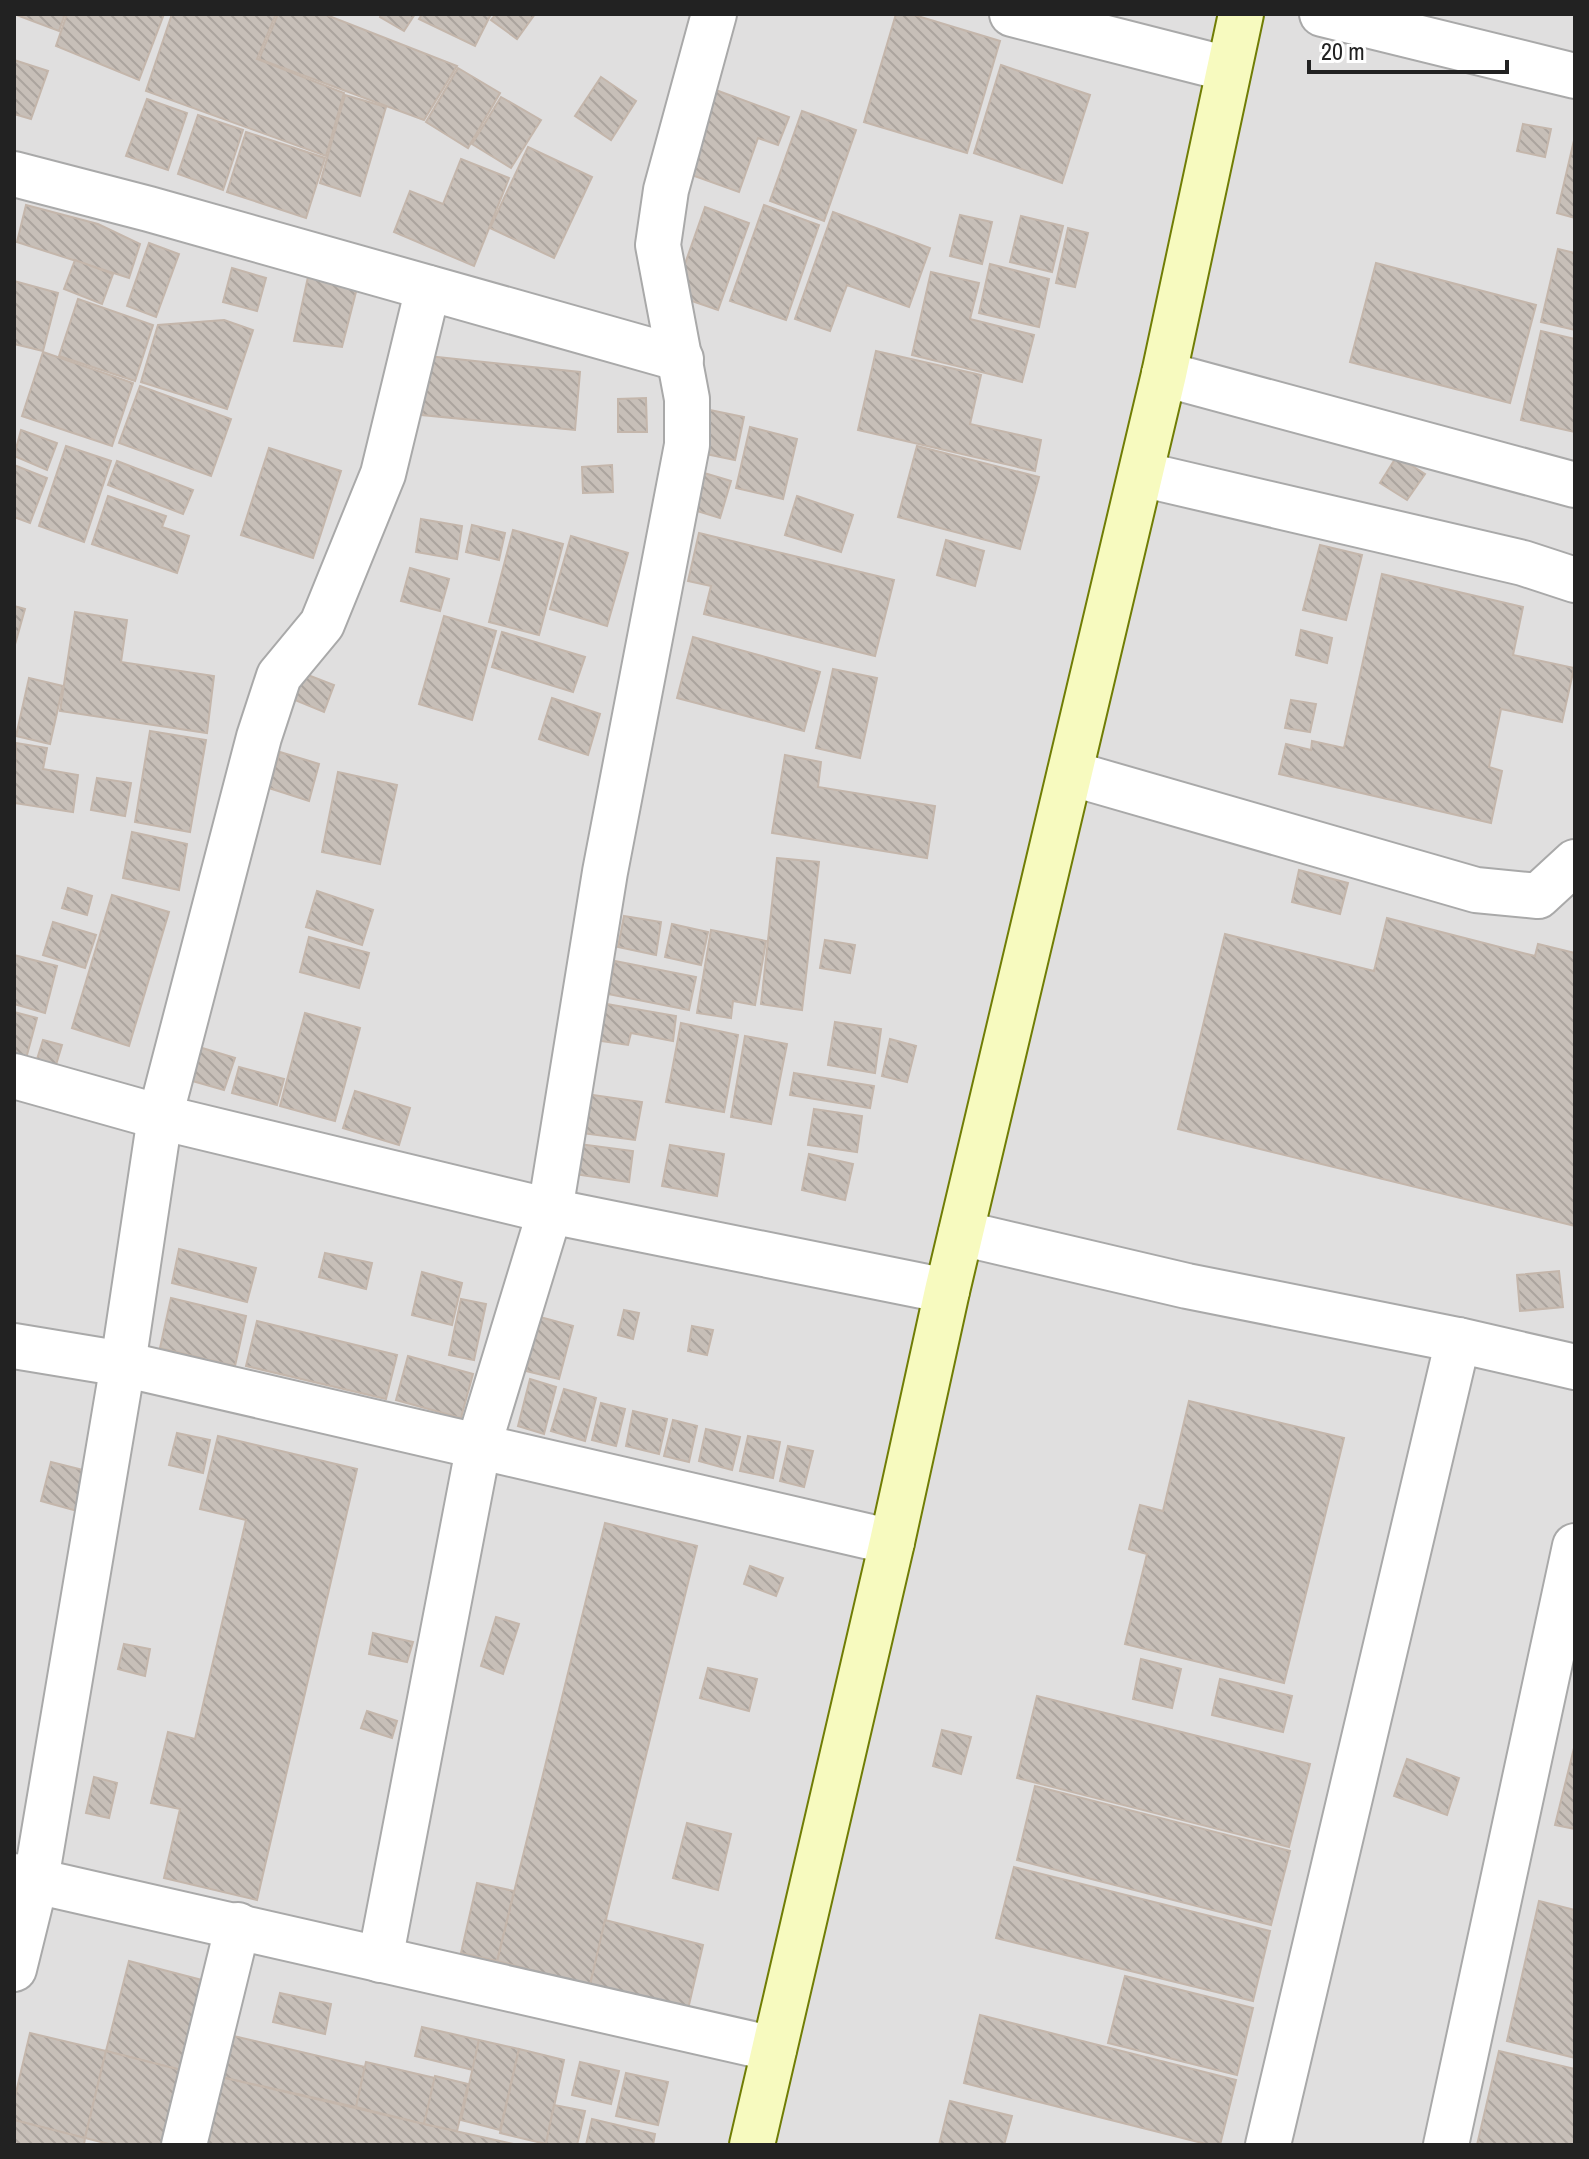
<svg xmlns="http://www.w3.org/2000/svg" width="1589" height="2159" viewBox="0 0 1589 2159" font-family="'Archivo Narrow',sans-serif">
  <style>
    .residential { fill: #e0dfdf }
    .building { fill: url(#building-back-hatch); stroke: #c4b6ab; stroke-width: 2 }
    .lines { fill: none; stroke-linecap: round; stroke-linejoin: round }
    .street-casing { stroke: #a9a9a9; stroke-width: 48 }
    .secondary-casing { stroke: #707d05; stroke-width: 48 }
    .street { stroke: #fff; stroke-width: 44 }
    .secondary { stroke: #f7fabf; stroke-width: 44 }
  </style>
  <defs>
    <pattern id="building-back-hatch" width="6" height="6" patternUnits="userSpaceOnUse" patternTransform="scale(2)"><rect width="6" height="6" fill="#c7bfb8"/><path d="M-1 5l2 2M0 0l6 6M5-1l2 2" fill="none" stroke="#aba49e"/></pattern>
  </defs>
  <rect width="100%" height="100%" fill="#f2efe9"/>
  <rect class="residential" x="14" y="14" width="1561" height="2131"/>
  <g class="building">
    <polygon points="14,14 65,14 59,31"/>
    <polygon points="67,14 164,14 139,80 56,46"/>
    <polygon points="172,14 276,14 257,59 344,93 326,156 146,91"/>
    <polygon points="278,14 324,14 457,66 424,120 259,59"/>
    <polygon points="381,14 415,14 404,31 380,17"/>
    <polygon points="422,14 491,14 475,46 419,19"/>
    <polygon points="496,14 535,14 517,39 491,20"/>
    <polygon points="896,14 911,14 1000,41 967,153 864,122"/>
    <polygon points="14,60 48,71 31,119 14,114"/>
    <polygon points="1001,65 1090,95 1062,183 974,153"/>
    <polygon points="458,68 500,93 468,148 426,122"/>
    <polygon points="601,77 636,101 611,140 575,116"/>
    <polygon points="713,89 789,117 778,145 758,138 739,192 683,172"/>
    <polygon points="345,95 386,107 360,196 320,183"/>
    <polygon points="501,97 541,120 511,168 472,144"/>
    <polygon points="147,99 187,113 168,170 126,156"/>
    <polygon points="802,111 856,130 824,221 770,201"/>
    <polygon points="198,115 243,130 223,190 178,174"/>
    <polygon points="1523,124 1551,129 1545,157 1517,151"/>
    <polygon points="246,132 325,158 306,218 227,192"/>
    <polygon points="1575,136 1575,218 1557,213"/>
    <polygon points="528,147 592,177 554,258 490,228"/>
    <polygon points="461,159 509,178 474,266 394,232 410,191 443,204"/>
    <polygon points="26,205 98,224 140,244 129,278 17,242"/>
    <polygon points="764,205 819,225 786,320 730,301"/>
    <polygon points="705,207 749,223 718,310 674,295"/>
    <polygon points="833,212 930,248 909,307 847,285 830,331 795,319"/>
    <polygon points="960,215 992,222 982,264 950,256"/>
    <polygon points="1021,216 1063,226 1052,272 1010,262"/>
    <polygon points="1068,228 1088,233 1075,287 1056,283"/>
    <polygon points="149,243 179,254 156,317 127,306"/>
    <polygon points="1558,249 1575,253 1575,330 1541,322"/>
    <polygon points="75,260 113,274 102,304 64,289"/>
    <polygon points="1376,263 1536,305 1510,403 1350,362"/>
    <polygon points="990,264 1049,279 1039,327 979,313"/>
    <polygon points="232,268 266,278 257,311 223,302"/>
    <polygon points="931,272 979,283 970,319 1034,335 1022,382 912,355"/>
    <polygon points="308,277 357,288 342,347 294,341"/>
    <polygon points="14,281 58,293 43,351 14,344"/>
    <polygon points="78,299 153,325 135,381 59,356"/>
    <polygon points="224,320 253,330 227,409 141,382 158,325"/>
    <polygon points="1541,331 1575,339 1575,432 1521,420"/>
    <polygon points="876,351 981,375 970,424 1041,440 1035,471 858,430"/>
    <polygon points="43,352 133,383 112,446 22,416"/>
    <polygon points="428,356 580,372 575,430 422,415"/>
    <polygon points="140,386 231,419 211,476 119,443"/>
    <polygon points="646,398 647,432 618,432 618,399"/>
    <polygon points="705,409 744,417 735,460 696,452"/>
    <polygon points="750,427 797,439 783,499 736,488"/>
    <polygon points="21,430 57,443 47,470 14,456"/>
    <polygon points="66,446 111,461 84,542 39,526"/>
    <polygon points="917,446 1039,477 1020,549 898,517"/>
    <polygon points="269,448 341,471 313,558 241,535"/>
    <polygon points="1397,456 1425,474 1407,500 1380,483"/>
    <polygon points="117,461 193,490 183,514 108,485"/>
    <polygon points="14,465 47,478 30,523 14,517"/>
    <polygon points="612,465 613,492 583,493 582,467"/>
    <polygon points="694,470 731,481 720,518 684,507"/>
    <polygon points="108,496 166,516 162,527 189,536 177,573 92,544"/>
    <polygon points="797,496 853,515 841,552 785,535"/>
    <polygon points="421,519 462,526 457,559 416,552"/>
    <polygon points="472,525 505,533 499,560 466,552"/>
    <polygon points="513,530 563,544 539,635 489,622"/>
    <polygon points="699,533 894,580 875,656 704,614 711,586 688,581"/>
    <polygon points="571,536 628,553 607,626 550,609"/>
    <polygon points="946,540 984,551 975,586 937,575"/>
    <polygon points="1320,545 1362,555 1346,620 1303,610"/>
    <polygon points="410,568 449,579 440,611 401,601"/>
    <polygon points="1382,574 1523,607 1513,655 1574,668 1562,722 1501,709 1489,767 1502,771 1491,823 1279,774 1286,744 1311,750 1312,741 1344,748"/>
    <polygon points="14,606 25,609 14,648"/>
    <polygon points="75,612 127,620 121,662 214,676 207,733 60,711"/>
    <polygon points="444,616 496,631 472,720 419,704"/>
    <polygon points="1301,630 1332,638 1327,663 1296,655"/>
    <polygon points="502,632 585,657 573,692 492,667"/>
    <polygon points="693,637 820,672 804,731 677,698"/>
    <polygon points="833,669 877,678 860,758 816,748"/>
    <polygon points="300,672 334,685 324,712 290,698"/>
    <polygon points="29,678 63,686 50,744 16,736"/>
    <polygon points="552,698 600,714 588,755 539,739"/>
    <polygon points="1291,700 1316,704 1310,732 1285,728"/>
    <polygon points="150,731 206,740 190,832 135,822"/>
    <polygon points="16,743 47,748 43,769 78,775 73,812 14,803"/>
    <polygon points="280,752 319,764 309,801 269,788"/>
    <polygon points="785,755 821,762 818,787 935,806 927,858 772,833"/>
    <polygon points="338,772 397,785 380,864 322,852"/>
    <polygon points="97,778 131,783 125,816 91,810"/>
    <polygon points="132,832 187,844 179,890 123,878"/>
    <polygon points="777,858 819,862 802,1010 761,1004"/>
    <polygon points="1299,870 1348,883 1340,914 1292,902"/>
    <polygon points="68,888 92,896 87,915 62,908"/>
    <polygon points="317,891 373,910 362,945 306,927"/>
    <polygon points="112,895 169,912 129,1046 72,1028"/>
    <polygon points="624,916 661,922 656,955 618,947"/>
    <polygon points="1387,918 1535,956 1538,944 1575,953 1575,1226 1178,1129 1225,934 1374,971"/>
    <polygon points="53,922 96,935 85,968 43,955"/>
    <polygon points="672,924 708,932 701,965 665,957"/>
    <polygon points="711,930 766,941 755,1005 733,1001 731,1018 697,1013"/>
    <polygon points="309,937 369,953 359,988 300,972"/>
    <polygon points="825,940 855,945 850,973 820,968"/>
    <polygon points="14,955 57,966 45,1013 14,1004"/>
    <polygon points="615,961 696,977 689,1010 608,994"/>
    <polygon points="601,1003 676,1016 673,1041 631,1033 628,1045 594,1040"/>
    <polygon points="14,1012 37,1018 24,1066 14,1063"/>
    <polygon points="305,1013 360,1028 335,1121 280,1106"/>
    <polygon points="835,1022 881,1029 875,1073 828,1065"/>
    <polygon points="681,1023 738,1035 724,1112 666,1102"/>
    <polygon points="745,1036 787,1044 771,1124 731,1117"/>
    <polygon points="890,1039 916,1046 907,1082 882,1076"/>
    <polygon points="43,1040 62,1045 52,1078 33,1072"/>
    <polygon points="199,1047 235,1058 224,1090 189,1080"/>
    <polygon points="239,1067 284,1079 277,1105 232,1093"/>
    <polygon points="794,1073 874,1086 870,1108 790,1095"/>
    <polygon points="355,1091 410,1108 399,1145 343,1128"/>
    <polygon points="586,1094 642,1102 635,1140 581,1133"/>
    <polygon points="814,1109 862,1116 857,1152 808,1145"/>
    <polygon points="579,1144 633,1151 629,1182 574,1174"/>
    <polygon points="670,1145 724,1154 717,1196 662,1186"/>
    <polygon points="809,1154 853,1164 845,1200 802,1190"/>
    <polygon points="179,1249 256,1268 247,1302 172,1283"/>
    <polygon points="325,1253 372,1263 366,1289 319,1277"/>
    <polygon points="1559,1271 1563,1307 1520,1311 1517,1275"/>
    <polygon points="422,1272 462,1283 452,1325 412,1315"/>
    <polygon points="171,1298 246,1316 235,1366 160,1348"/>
    <polygon points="461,1299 486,1304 474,1360 449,1355"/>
    <polygon points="624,1310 639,1313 633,1339 618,1335"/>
    <polygon points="540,1317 573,1326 559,1379 526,1371"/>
    <polygon points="257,1321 397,1355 386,1399 246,1366"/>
    <polygon points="692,1326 713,1330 707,1355 688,1351"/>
    <polygon points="408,1356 473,1374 461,1418 396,1400"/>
    <polygon points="530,1379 556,1387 544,1434 518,1426"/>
    <polygon points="564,1389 596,1398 585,1441 551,1431"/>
    <polygon points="1189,1401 1344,1438 1284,1683 1125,1644 1147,1554 1129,1549 1140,1505 1163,1511"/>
    <polygon points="601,1403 625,1409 616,1446 592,1440"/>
    <polygon points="633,1411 667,1419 659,1454 626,1446"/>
    <polygon points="673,1420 697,1426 689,1462 664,1456"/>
    <polygon points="706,1429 740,1437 732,1470 699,1461"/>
    <polygon points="177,1433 210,1440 203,1473 169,1465"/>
    <polygon points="218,1436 357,1469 257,1900 164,1878 180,1809 151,1803 168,1732 195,1739 246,1520 200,1509"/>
    <polygon points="748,1436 780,1442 773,1478 740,1471"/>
    <polygon points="788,1446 813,1451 804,1487 780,1481"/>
    <polygon points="51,1462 91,1472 81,1512 41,1501"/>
    <polygon points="605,1523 697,1546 590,1985 497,1961"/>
    <polygon points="750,1566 783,1578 776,1596 744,1584"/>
    <polygon points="496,1617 519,1624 503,1674 481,1666"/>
    <polygon points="373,1633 413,1642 407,1662 369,1654"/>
    <polygon points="124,1644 150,1649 145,1676 118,1669"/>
    <polygon points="1141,1659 1181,1669 1172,1708 1133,1699"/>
    <polygon points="708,1668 757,1679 749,1711 700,1698"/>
    <polygon points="1220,1679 1292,1696 1283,1732 1212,1715"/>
    <polygon points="1037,1696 1310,1764 1289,1847 1017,1778"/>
    <polygon points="367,1711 397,1721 392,1738 361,1728"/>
    <polygon points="942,1730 971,1737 961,1774 933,1766"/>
    <polygon points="1575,1744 1575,1829 1555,1825"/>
    <polygon points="1407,1759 1459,1778 1447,1815 1394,1796"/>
    <polygon points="94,1777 117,1783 109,1818 86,1813"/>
    <polygon points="1035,1786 1290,1851 1271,1925 1017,1860"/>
    <polygon points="687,1823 731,1834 718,1890 673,1878"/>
    <polygon points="1014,1867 1270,1931 1253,2001 996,1938"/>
    <polygon points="477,1883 514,1891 497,1961 461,1953"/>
    <polygon points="1539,1901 1575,1910 1575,2058 1507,2041"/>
    <polygon points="605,1920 703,1945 688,2009 590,1985"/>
    <polygon points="129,1961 202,1980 181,2070 106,2051"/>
    <polygon points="1125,1976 1253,2008 1237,2075 1108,2043"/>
    <polygon points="280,1993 331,2004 325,2034 273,2022"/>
    <polygon points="980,2015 1236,2080 1220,2145 1210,2145 964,2083"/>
    <polygon points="422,2027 479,2040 473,2070 415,2056"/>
    <polygon points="30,2033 106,2051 85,2138 14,2120 14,2101"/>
    <polygon points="221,2033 365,2067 356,2107 212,2075"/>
    <polygon points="479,2040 519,2049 500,2130 461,2120"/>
    <polygon points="519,2049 564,2060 546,2144 500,2133"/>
    <polygon points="106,2051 181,2070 162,2145 113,2145 85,2138"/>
    <polygon points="1499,2051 1575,2069 1575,2145 1477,2145"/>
    <polygon points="366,2062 435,2078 424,2124 356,2107"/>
    <polygon points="580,2062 619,2071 611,2104 572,2095"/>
    <polygon points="626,2073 668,2082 658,2125 616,2116"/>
    <polygon points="212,2075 424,2124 518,2145 196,2145"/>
    <polygon points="435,2076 468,2084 457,2131 424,2124"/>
    <polygon points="950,2101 1012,2116 1004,2145 939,2145"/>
    <polygon points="554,2105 585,2111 577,2145 546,2144"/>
    <polygon points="592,2119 655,2134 653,2145 586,2145"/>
    <polygon points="14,2120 85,2138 84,2145 14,2145"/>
  </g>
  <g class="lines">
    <defs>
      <g id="street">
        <polyline points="1012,14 1228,69"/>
        <polyline points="1322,14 1575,76"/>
        <polyline points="14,174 149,209 681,359"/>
        <polyline points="1164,374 1575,485"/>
        <polyline points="1141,474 1523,563 1575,580"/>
        <polyline points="1070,773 1476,890 1538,896 1575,862"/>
        <polyline points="14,1076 160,1117 550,1211 947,1291"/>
        <polyline points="961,1233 1187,1286 1458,1340 1575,1367"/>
        <polyline points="14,1346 123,1364 892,1542"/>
        <polyline points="14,1876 774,2049"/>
        <polyline points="380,1960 479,1444 550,1211 605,872 687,445 687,399 658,245 666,190 714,14"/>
        <polyline points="14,1969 36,1880 123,1364 160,1117 259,737 279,676 322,624 383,474 428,288"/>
        <polyline points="184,2145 238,1925"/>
        <polyline points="1268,2145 1458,1340"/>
        <polyline points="1446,2145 1575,1546"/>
      </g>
      <polyline id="secondary" points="752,2145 892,1542 947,1291 1164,374 1241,14"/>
    </defs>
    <use href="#street" class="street-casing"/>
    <use href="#secondary" class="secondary-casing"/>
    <use href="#street" class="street"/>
    <use href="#secondary" class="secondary"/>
  </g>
  <rect width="1589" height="2159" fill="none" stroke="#222222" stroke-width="32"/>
  <path d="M1309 60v12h198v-12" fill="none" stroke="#222222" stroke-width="4"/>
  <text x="1321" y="60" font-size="24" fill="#222222" stroke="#ffffff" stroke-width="6" paint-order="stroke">20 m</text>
</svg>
